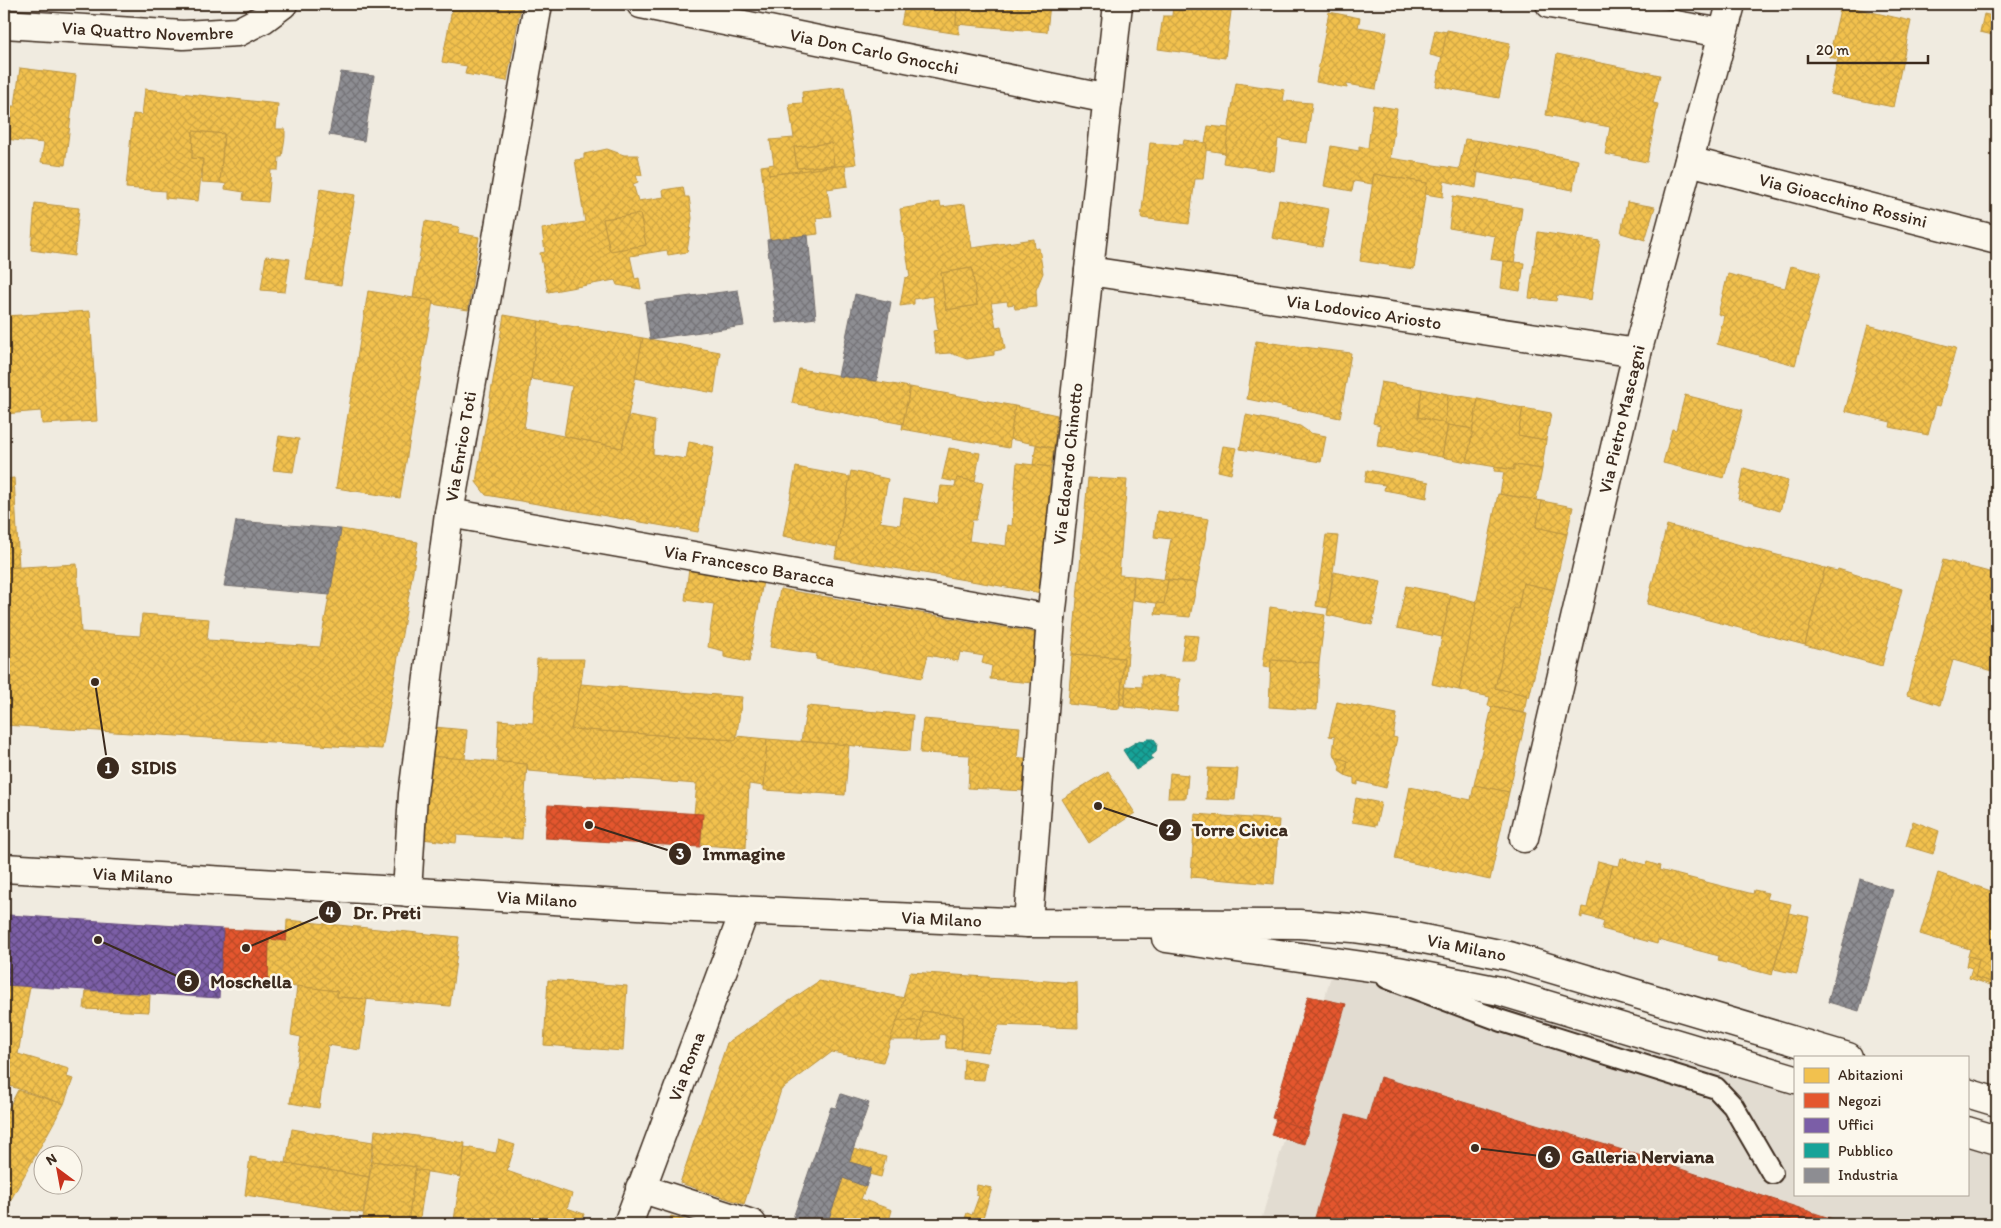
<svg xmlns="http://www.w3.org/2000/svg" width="2001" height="1228" viewBox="0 0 2001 1228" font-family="Itim,sans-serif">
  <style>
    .built { fill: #e2dcd1 }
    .homes { fill: url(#homes-cross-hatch); stroke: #bb9440; fill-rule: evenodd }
    .shops { fill: url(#shops-cross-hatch); stroke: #b14a29 }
    .offices { fill: url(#offices-cross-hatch); stroke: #684e7e }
    .public { fill: url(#public-cross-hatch); stroke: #227f73 }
    .industry { fill: url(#industry-cross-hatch); stroke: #746f6f }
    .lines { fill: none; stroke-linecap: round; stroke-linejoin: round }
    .lane-casing { stroke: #3b2a1e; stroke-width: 24 }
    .street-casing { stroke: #3b2a1e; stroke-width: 31 }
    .primary-casing { stroke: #3b2a1e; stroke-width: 31 }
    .lane { stroke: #fbf7ec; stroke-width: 20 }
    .street { stroke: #fbf7ec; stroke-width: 28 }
    .primary { stroke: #fbf7ec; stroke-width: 28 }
    .labels { text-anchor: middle; stroke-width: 5; stroke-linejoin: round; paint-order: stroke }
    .street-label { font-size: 18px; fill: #3b2a1e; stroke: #fbf7ec }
    .leader { fill: none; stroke: #3b2a1e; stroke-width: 2 }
    .callout-dot { fill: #3b2a1e; stroke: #fbf7ec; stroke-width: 2 }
    .mark-label { font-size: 15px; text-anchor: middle; font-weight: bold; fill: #fff }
    .callout-label { font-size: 19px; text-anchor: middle; font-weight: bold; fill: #3b2a1e; stroke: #fbf7ec; stroke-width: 5; stroke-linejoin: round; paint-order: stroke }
  </style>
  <defs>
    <pattern id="homes-cross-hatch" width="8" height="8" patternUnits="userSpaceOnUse" patternTransform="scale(1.25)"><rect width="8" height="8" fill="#f2c14e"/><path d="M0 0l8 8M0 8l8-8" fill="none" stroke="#d0a644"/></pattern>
    <pattern id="shops-cross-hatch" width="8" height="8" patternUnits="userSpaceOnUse" patternTransform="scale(1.25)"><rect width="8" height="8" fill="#e4572e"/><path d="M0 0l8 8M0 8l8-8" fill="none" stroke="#ba4827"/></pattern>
    <pattern id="offices-cross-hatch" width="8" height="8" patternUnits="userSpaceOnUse" patternTransform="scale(1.25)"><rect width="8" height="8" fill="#7b5ea7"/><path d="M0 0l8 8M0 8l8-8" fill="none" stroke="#614a80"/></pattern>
    <pattern id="public-cross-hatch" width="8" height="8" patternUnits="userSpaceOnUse" patternTransform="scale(1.25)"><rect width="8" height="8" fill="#17a398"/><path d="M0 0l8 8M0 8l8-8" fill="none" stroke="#16857b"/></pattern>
    <pattern id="industry-cross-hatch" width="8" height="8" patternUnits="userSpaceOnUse" patternTransform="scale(1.25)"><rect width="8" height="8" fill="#8d8d92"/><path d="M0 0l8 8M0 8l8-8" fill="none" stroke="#747377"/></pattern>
  </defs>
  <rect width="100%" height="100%" fill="#f0ebe0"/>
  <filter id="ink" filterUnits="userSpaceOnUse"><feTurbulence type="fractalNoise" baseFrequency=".02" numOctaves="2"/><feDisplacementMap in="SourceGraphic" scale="10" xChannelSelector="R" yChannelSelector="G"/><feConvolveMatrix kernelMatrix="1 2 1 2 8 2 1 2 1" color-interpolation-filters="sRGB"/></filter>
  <g filter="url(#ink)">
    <polygon class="built" points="1335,962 1795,1079 1795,1194 1967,1194 1967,1131 1997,1140 1997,1224 1260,1224"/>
    <g class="homes">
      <polygon points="453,4 521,4 507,81 465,74 467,66 442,62"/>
      <polygon points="905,4 957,4 956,24 959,24 959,34 901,25"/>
      <polygon points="957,4 1050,4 1047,32 956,24"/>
      <polygon points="1173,4 1232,4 1225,58 1158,49 1163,16 1172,16"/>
      <polygon points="1841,5 1911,21 1893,107 1830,94 1838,59 1829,57"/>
      <polygon points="1329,12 1360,18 1358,27 1387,32 1376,89 1347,84 1347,88 1316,82"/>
      <polygon points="1984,14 1997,17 1997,36 1980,32"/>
      <polygon points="1435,30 1447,32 1442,58 1430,55"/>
      <polygon points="1447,30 1510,43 1499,98 1436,86"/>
      <polygon points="1557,54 1660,75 1653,103 1658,104 1647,162 1605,154 1610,127 1546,115"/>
      <polygon points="20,68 76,75 65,165 41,162 44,143 4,139 8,106 15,106"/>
      <polygon points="1236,83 1285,90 1283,101 1312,103 1307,143 1278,139 1274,171 1223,163"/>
      <path d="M 844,87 L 856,164 L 769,175 L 768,165 L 774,164 L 770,140 L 794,138 L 789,104 L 803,103 L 802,92 ZM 831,143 L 834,165 L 797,168 L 794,147 Z"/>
      <polygon points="145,89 278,104 276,129 285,129 285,137 282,157 279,157 278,170 271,170 268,202 243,200 244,192 225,189 226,184 220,183 224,134 193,131 192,158 203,159 198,201 165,198 165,191 126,188 133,114 142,115"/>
      <polygon points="1373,105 1397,109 1390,158 1459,169 1465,139 1481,141 1475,172 1478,173 1476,188 1444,181 1443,197 1425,194 1427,183 1374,174 1372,184 1354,181 1352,191 1324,186 1331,146 1359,151 1359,146 1368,148"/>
      <polygon points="1208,126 1229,128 1225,153 1206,150 1207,143 1205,143"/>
      <polygon points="193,131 224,134 220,183 202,182 203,159 192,158"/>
      <polygon points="1184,140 1207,143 1203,179 1195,179 1189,224 1141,218 1150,143 1183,145"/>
      <polygon points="1481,141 1578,160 1573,190 1475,172"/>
      <polygon points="831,143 834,165 797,168 794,147"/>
      <path d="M 607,149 L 624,155 L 638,155 L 642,175 L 636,175 L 638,182 L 633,184 L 638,201 L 664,197 L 663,190 L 683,187 L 685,197 L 689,197 L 692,218 L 687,252 L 668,255 L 667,250 L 630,256 L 635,279 L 639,278 L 641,289 L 617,285 L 615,280 L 548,292 L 540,253 L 545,252 L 542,229 L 585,222 L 575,160 L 584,159 L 584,154 ZM 640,214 L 646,245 L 610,251 L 603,219 Z"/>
      <polygon points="768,165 769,175 845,165 848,186 827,189 831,216 816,218 818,234 770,240 761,166"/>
      <polygon points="1374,174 1427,183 1414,269 1360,261"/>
      <polygon points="320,189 355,195 341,285 306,280"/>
      <polygon points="1453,196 1522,208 1514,263 1491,259 1495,236 1449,228"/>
      <polygon points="1279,200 1329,209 1322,247 1272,238"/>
      <path d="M 940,202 L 941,207 L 965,204 L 972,248 L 1034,239 L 1035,249 L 1039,248 L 1043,273 L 1036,290 L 1037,307 L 1015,309 L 1014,304 L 1008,305 L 1007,301 L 991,303 L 996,327 L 1001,326 L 1005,349 L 994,351 L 994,355 L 967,359 L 950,353 L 936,354 L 933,331 L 938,330 L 933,296 L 914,299 L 914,304 L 900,306 L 905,278 L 910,277 L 900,209 ZM 972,268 L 977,305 L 946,310 L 941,273 Z"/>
      <polygon points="1627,202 1655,207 1645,240 1621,233"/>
      <polygon points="35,203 79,208 74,256 31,250"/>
      <polygon points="640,214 646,245 610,251 603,219"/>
      <polygon points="425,221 459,227 458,233 479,237 468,310 432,304 433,301 413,298"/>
      <polygon points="1538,232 1600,241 1591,300 1557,295 1556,301 1529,298"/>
      <polygon points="266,256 290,259 285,292 261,290"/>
      <polygon points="1504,261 1524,263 1520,291 1501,288"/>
      <polygon points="1791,266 1820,273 1795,365 1717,344 1724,316 1718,314 1728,274 1785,288"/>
      <polygon points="972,268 977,305 946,310 941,273"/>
      <polygon points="368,291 433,301 400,498 336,488"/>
      <polygon points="90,311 97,421 42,424 41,411 4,414 4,316"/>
      <polygon points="504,315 539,321 524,428 622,448 629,416 655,421 653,454 686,459 689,442 714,447 698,532 486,495 476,482"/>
      <polygon points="539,321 643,338 622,448 564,436 572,386 531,379"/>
      <polygon points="1868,325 1956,348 1940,406 1936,405 1928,435 1890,427 1891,422 1845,411"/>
      <polygon points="643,338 720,352 714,393 635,378"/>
      <polygon points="1256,341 1351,353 1340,418 1247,399"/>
      <polygon points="799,369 910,387 903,424 792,403"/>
      <polygon points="1381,382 1422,389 1418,417 1448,423 1442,457 1377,446 1380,425 1373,423"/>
      <polygon points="910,387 1015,406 1009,448 902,429"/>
      <polygon points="1422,389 1448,394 1445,423 1418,417"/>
      <polygon points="1448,394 1478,399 1473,429 1448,425 1445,423"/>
      <polygon points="1685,395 1743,410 1724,478 1663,463 1672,429 1676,430"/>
      <polygon points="1478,399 1523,408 1518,435 1546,440 1542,469 1514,465 1514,470 1467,462"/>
      <polygon points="1015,406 1057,415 1054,448 1010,439"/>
      <polygon points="1523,408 1551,413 1546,440 1518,435"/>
      <polygon points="1246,415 1300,426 1310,433 1326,436 1321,462 1240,449"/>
      <polygon points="1448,425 1473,429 1467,462 1442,457"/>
      <polygon points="279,436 299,439 293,472 273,470"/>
      <polygon points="1036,445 1054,448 1051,467 1033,465"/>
      <polygon points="1223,446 1237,448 1231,474 1218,471"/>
      <polygon points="949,448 980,453 975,481 957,478 956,482 942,479"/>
      <polygon points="1017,463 1051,467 1042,593 835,558 851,471 888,479 880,522 900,525 904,498 938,504 941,486 955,487 957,478 983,483 976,520 972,520 969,541 1006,546 1008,525 1012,526"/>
      <polygon points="1514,465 1542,469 1536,500 1500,494 1504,472 1494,471 1495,467 1514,470"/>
      <polygon points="796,467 850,477 837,547 783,536"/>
      <polygon points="1744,468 1788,481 1780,511 1738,499"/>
      <polygon points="1367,470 1429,482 1427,498 1384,490 1385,485 1365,482"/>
      <polygon points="14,478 19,567 4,568 4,479"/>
      <polygon points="1088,478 1127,480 1119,575 1134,576 1124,705 1120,705 1124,658 1072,654"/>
      <polygon points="1498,494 1542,501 1536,527 1567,534 1554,590 1523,583 1518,609 1514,608 1495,688 1527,695 1524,713 1488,706 1490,697 1459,690"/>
      <polygon points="1542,501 1573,507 1567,534 1536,527"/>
      <polygon points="1157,511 1209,519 1197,583 1164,579 1171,539 1154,537"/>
      <polygon points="1667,525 1825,568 1805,645 1647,604"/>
      <polygon points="341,529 418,542 382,749 4,725 4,568 77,564 81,632 140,636 142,614 209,619 207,640 320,647"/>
      <polygon points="1326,535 1338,536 1328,608 1316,606"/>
      <polygon points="1943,560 1997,574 1997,651 1992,671 1953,660 1940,705 1907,695"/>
      <polygon points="689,568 763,581 749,662 724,657 724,651 708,647 714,604 685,600"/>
      <polygon points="1825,568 1837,571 1838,569 1902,589 1882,666 1805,645"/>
      <polygon points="1334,572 1381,582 1372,625 1327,615"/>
      <polygon points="1134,576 1168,580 1164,604 1133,600"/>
      <polygon points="1168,580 1197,583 1190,617 1155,614 1157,603 1164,604"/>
      <polygon points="1523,583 1554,590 1529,698 1527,695 1495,688 1514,608 1518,609"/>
      <polygon points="1406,586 1451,595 1442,637 1397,628"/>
      <polygon points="780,589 1037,633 1033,683 990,679 992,666 982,663 984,656 960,652 958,661 928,655 922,678 816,659 817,654 770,647"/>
      <polygon points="1451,595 1477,602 1459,690 1432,684"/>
      <polygon points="1270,607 1325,615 1319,663 1271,660 1271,668 1263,667"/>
      <polygon points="1185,635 1199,636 1196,660 1181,660"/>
      <polygon points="1072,654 1124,658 1119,709 1068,704"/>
      <polygon points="537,659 584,659 581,684 571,729 736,740 736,736 767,739 764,786 749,784 746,848 701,845 703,814 694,814 697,784 528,771 527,764 497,762 499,720 533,723"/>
      <polygon points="1271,660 1319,663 1317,710 1269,707"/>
      <polygon points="1142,675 1180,679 1177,712 1124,707 1126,686 1142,687"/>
      <polygon points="581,684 742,697 736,740 571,729"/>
      <polygon points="1337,702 1397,714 1393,737 1397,738 1386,788 1358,781 1358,785 1354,784 1354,778 1345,775 1348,761 1336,757 1333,753 1335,737 1329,736"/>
      <polygon points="807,706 913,715 910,751 801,741"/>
      <polygon points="1492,707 1527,714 1509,792 1474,785"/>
      <polygon points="923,719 1020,727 1017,758 1028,758 1026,791 968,788 970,755 920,753"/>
      <polygon points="434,727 467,730 465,760 429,757"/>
      <polygon points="767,739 849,745 845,795 764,790"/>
      <polygon points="429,756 527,764 522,839 457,835 456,843 422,839"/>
      <polygon points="1336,757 1348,761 1345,775 1339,771 1340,767"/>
      <polygon points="1208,768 1238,769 1235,800 1206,799"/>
      <polygon points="1108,771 1135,813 1089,843 1062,799"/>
      <polygon points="1170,773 1188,775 1186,798 1168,798"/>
      <polygon points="1474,785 1509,792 1490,880 1395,859 1410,787 1471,800"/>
      <polygon points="1356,798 1381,803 1376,826 1352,822"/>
      <polygon points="1195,814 1279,820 1274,884 1191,877"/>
      <polygon points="1913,821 1939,831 1933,854 1906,846"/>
      <polygon points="1621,858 1646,865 1647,862 1660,866 1659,870 1753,894 1754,890 1768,893 1766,899 1791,904 1772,975 1718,961 1719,956 1658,940 1657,944 1602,929 1604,921 1598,919 1613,865 1619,866"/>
      <polygon points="1598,861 1613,865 1598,919 1582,915 1582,918 1580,917 1582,907 1587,908"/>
      <polygon points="1938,873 1997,893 1992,909 1997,911 1997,984 1975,977 1979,959 1968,956 1970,949 1920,934"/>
      <polygon points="4,905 8,905 9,915 4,943"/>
      <polygon points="1789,913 1809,917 1797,974 1774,969"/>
      <polygon points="287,920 459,937 450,1006 337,997 337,991 268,984 269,939 286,941"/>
      <polygon points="1968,956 1979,959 1975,977 1997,984 1997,987 1969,978 1972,968 1966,966"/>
      <polygon points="910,972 1077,983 1078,1028 999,1025 988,1052 961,1049 963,1017 922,1011 921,1021 897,1021"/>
      <polygon points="548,980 627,986 623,1051 544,1045"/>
      <polygon points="819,981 905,998 883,1062 832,1052 781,1090 744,1204 680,1183 727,1043"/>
      <polygon points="4,985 30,986 18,1054 69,1069 67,1077 73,1079 64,1104 4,1084"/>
      <polygon points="297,986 337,991 337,997 367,999 360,1050 328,1045 319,1108 290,1103 301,1037 291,1035"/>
      <polygon points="86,991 150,995 149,1012 84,1009"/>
      <polygon points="922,1011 963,1017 961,1049 946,1048 945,1035 940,1034 939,1039 918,1040"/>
      <polygon points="897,1021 921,1021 918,1040 890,1040"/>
      <polygon points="964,1059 987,1063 984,1080 963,1079"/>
      <polygon points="18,1090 64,1104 4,1212 4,1117"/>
      <polygon points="292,1129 373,1142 369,1177 286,1163"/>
      <polygon points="375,1130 465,1143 461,1177 415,1170 416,1167 372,1161"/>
      <polygon points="499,1140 515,1145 507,1171 572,1194 567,1208 584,1214 581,1224 466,1224 454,1220 465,1147 496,1153"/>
      <polygon points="853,1149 886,1157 881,1177 869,1174 872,1168 849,1162"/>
      <polygon points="250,1157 369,1177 363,1213 245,1195"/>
      <polygon points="372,1161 416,1167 408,1224 362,1224"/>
      <polygon points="415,1170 427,1171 419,1224 408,1224"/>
      <polygon points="843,1178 866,1187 861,1199 892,1210 888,1224 827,1224"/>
      <polygon points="977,1185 992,1188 981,1224 963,1224 967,1213 972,1215 979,1196 976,1195"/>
      <polygon points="671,1216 696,1224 668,1224"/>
    </g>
    <g class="shops">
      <polygon points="548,805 703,814 700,847 545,838"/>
      <polygon points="223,929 287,932 286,941 269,939 268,984 220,979"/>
      <polygon points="1308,996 1346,1004 1308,1130 1272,1118"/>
      <polygon points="1380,1077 1626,1151 1848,1224 1313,1224 1346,1115 1367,1121"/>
      <polygon points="1276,1119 1308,1130 1304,1144 1271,1135"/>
    </g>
    <polygon class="offices" points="9,915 223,929 219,998 4,985 4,943"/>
    <polygon class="public" points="1147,739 1154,739 1157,743 1156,752 1151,756 1153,759 1136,770 1123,750 1140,740 1142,742"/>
    <g class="industry">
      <polygon points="341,72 374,76 364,141 329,135"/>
      <polygon points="808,235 816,318 776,323 767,240"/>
      <polygon points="738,290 744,326 650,339 645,302"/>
      <polygon points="855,294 891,302 877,381 838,376"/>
      <polygon points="236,521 341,529 330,595 224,586"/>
      <polygon points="1860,879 1893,890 1859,1011 1828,1002"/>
      <polygon points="841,1094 869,1103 849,1162 872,1168 866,1187 843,1178 827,1224 808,1224 793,1218 831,1107 836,1108"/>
    </g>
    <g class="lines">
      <defs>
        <polyline id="lane" points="1387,978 1502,1021 1716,1088 1733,1106 1772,1173"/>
        <g id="street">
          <path id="s1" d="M 641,4 L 1108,99"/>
          <polyline points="1550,4 1723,33"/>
          <path id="s2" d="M 4,24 L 183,35 L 238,32 L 263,19 L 283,4"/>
          <path id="s3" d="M 1689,161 L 1997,240"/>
          <path id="s4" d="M 1089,271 L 1637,353"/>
          <path id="s5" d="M 449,513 L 1051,619"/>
          <path id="s6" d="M 1524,838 L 1637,353 L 1731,4"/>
          <path id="s7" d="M 407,892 L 413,794 L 449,513 L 538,4"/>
          <path id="s8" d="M 1028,923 L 1051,619 L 1118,4"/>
          <polyline points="640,1188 752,1224"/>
          <path id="s9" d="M 628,1224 L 745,910"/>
        </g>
        <g id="primary">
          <path id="s10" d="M 4,868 L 672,907 L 1028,923 L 1299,924 L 1353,928 L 1404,935 L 1509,956 L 1848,1057"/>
          <polyline points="1166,938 1398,971 1500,991 1795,1079"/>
          <polyline points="1967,1093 1997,1102"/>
          <polyline points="1967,1131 1997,1140"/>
        </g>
      </defs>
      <use href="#lane" class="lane-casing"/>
      <use href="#street" class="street-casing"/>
      <use href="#primary" class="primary-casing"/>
      <use href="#lane" class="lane"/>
      <use href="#street" class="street"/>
      <use href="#primary" class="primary"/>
    </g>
  </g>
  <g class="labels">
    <g class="street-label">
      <text dy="6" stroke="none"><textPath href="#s2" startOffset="144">Via Quattro Novembre</textPath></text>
      <text dy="6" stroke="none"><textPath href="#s1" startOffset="238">Via Don Carlo Gnocchi</textPath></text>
      <text dy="6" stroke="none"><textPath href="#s3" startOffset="159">Via Gioacchino Rossini</textPath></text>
      <text dy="6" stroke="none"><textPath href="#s4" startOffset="278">Via Lodovico Ariosto</textPath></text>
      <text dy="6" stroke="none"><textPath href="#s6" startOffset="430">Via Pietro Mascagni</textPath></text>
      <text dy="6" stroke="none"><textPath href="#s7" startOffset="449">Via Enrico Toti</textPath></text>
      <text dy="6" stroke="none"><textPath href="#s8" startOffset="461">Via Edoardo Chinotto</textPath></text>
      <text dy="6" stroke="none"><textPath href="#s5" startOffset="305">Via Francesco Baracca</textPath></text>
      <text dy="6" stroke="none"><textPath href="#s10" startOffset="129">Via Milano</textPath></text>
      <text dy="6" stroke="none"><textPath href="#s10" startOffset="534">Via Milano</textPath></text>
      <text dy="6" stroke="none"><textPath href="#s10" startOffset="939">Via Milano</textPath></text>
      <text dy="6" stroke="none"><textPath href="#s10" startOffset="1466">Via Milano</textPath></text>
      <text dy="6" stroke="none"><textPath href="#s9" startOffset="168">Via Roma</textPath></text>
    </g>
  </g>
  <path class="leader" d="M95 682L108 768M1098 806L1170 830M589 825L680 854M246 948L330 912M98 940L188 981M1475 1148L1549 1157"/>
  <g class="callout-dot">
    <circle cx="95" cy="682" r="5"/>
    <circle cx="1098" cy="806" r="5"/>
    <circle cx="589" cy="825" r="5"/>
    <circle cx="246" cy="948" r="5"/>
    <circle cx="98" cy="940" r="5"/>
    <circle cx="1475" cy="1148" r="5"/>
    <circle cx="108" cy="768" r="12"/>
    <circle cx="1170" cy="830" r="12"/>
    <circle cx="680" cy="854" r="12"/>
    <circle cx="330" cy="912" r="12"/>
    <circle cx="188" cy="981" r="12"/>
    <circle cx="1549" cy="1157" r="12"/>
  </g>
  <g class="mark-label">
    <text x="108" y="773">1</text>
    <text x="1170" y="835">2</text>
    <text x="680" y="859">3</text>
    <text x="330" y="917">4</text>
    <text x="188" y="986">5</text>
    <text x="1549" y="1162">6</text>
  </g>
  <g class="callout-label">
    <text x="154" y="774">SIDIS</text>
    <text x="1240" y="836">Torre Civica</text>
    <text x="744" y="860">Immagine</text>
    <text x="387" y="919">Dr. Preti</text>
    <text x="251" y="988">Moschella</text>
    <text x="1643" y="1163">Galleria Nerviana</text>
  </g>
  <rect width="2001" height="1228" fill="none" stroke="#fbf7ec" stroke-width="20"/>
  <rect x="10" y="10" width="1981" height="1208" fill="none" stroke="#3b2a1e" stroke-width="2" filter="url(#ink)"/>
  <rect x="1794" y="1056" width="175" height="140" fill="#fbf7ec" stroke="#aea59a"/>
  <rect x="1804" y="1068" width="25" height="15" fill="#f2c14e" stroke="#aea59a"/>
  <text x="1838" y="1080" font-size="15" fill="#3b2a1e">Abitazioni</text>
  <rect x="1804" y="1093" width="25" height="15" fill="#e4572e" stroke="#aea59a"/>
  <text x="1838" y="1106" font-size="15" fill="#3b2a1e">Negozi</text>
  <rect x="1804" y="1118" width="25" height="15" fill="#7b5ea7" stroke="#aea59a"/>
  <text x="1838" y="1130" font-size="15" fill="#3b2a1e">Uffici</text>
  <rect x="1804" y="1143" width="25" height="15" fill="#17a398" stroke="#aea59a"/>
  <text x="1838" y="1156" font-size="15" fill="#3b2a1e">Pubblico</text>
  <rect x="1804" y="1168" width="25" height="15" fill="#8d8d92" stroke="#aea59a"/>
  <text x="1838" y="1180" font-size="15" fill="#3b2a1e">Industria</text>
  <g transform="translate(58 1170) rotate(328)"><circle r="24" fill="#fbf7ec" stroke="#aea59a"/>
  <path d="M0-4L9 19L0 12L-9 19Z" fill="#c8321e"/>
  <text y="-8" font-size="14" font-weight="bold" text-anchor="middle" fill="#3b2a1e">N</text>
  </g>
  <path d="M1808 55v8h120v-8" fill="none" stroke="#3b2a1e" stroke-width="2.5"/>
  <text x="1816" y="55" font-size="15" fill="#3b2a1e" stroke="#fbf7ec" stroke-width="4" paint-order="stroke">20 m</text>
</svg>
